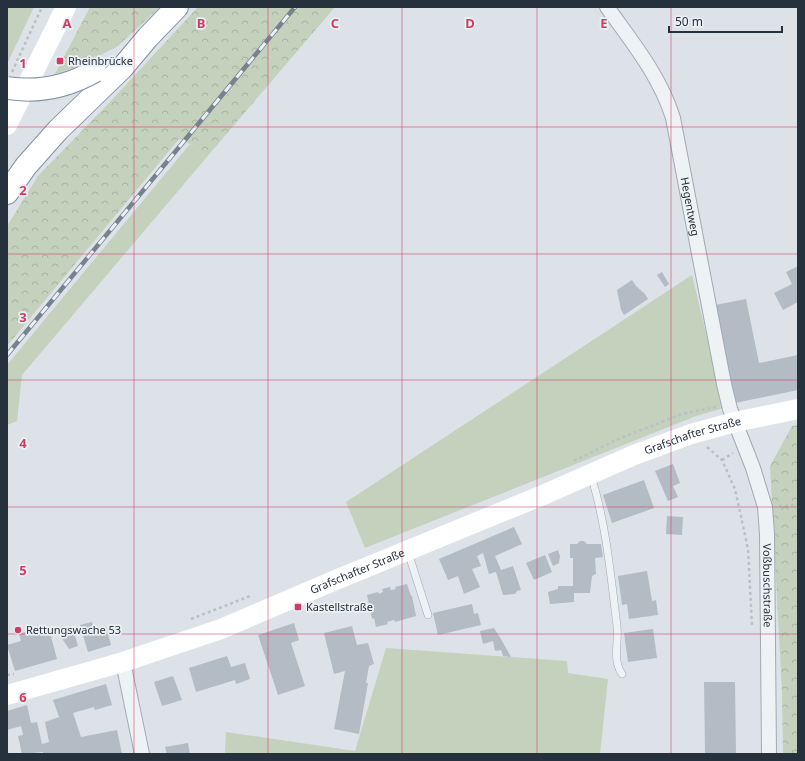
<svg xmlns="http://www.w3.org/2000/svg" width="805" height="761" viewBox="0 0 805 761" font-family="'Noto Sans',sans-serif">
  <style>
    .grass { fill: #c4d1bd }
    .forest { fill: url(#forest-crowns) }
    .building { fill: #b3bbc4 }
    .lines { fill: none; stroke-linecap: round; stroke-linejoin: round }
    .service-casing { stroke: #a2a9b1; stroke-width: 8 }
    .minor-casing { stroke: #a2a9b1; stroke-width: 16 }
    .motorway-casing { stroke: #83919e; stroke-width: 24 }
    .path { stroke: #bbc0c5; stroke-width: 2.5; stroke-dasharray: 3 3; stroke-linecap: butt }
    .service { stroke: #eff2f5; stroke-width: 7 }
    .minor { stroke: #eff2f5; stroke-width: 14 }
    .secondary { stroke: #fff; stroke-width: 20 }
    .motorway { stroke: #fff; stroke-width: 22 }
    .rail-casing { stroke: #758391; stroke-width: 4.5 }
    .rail { stroke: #ebf0f5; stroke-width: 3; stroke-dasharray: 9; stroke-linecap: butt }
    .motorway-bridge-casing { stroke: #83919e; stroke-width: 24; stroke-linecap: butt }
    .motorway-bridge { stroke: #fff; stroke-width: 22 }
    .grid { fill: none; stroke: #d13c62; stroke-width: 1; stroke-opacity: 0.55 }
    .poi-dot { fill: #d13c62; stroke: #ebf0f5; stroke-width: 1.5 }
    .labels { text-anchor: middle; stroke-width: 3.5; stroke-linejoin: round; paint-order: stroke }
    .poi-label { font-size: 11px; fill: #26313e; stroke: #ebf0f5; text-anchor: start }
    .street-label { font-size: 11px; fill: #26313e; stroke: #ebf0f5 }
    .grid-label { font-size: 13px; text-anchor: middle; font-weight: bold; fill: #d13c62; stroke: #ebf0f5; stroke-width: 3.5; stroke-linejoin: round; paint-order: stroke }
  </style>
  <defs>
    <pattern id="forest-crowns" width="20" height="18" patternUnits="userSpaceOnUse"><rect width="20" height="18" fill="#c4d1bd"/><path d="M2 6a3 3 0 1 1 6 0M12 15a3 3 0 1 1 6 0" fill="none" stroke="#a8b4a4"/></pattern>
  </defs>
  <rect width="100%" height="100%" fill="#dce2e7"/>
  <g class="grass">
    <polygon points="7,7 34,7 7,64"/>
    <polygon points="190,144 206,158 22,375 17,421 7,425 7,365"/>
    <polygon points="692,275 724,408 696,416 365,548 346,502"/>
    <polygon points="386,648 567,661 568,673 608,679 600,754 225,754 226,732 355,751"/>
  </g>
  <g class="forest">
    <polygon points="90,7 160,7 118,46 82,65 55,74"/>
    <polygon points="198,7 335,7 206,158 190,144 179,139 7,346 7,226 38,176 110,102"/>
    <polygon points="798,425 798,754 783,754 782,692 770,466 792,426"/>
  </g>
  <g class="building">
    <polygon points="798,266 798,302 783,310 774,293 792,284 786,272"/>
    <polygon points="662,272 669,284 665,287 657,275"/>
    <polygon points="632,280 636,286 645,294 648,299 624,315 621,310 617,290"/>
    <polygon points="746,299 759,363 798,355 798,390 735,403 715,305"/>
    <polygon points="673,464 680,483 673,486 678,497 668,501 655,471"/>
    <polygon points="644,480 654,508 612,523 603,495"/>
    <polygon points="667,516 683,517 682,535 666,534"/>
    <polygon points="514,527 522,544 495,556 501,570 513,566 521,590 517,591 515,594 503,595 496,572 489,574 483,553 477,556 481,566 472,569 480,587 464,594 458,576 448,580 439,559"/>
    <polygon points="580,541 584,541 587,544 601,544 603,557 595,558 596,574 592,576 590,593 574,593 574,602 550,604 548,592 558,589 558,586 573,586 573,558 570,558 570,544 577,544"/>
    <polygon points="558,550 560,556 559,563 553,566 548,554"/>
    <polygon points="545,555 552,572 534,580 526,563"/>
    <polygon points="647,571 652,601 656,600 658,615 629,619 627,604 622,605 618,576"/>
    <polygon points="407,584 411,596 412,596 416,616 395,622 394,620 387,622 388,624 376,627 374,618 372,619 367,595 378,592 379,594 383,592 382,589 390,587 391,590 396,589 395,587"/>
    <polygon points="472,604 474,614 478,613 481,625 438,635 433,613"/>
    <polygon points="92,622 95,630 106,627 111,645 88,652 80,625"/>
    <polygon points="294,623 299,640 291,643 305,686 278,695 258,635"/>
    <polygon points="352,626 357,645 368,643 374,664 369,666 366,683 368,683 359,734 334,729 345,671 334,674 324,633"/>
    <polygon points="40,627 43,635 50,633 57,659 15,671 7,645 21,641 19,634"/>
    <polygon points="494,628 501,639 511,657 503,656 501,650 495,651 493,641 483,644 480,631"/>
    <polygon points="73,629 78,646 69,649 59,634"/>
    <polygon points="653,629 657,658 628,662 624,633"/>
    <polygon points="227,656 231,667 245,663 250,679 236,684 235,680 196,692 189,668"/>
    <polygon points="173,676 182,700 162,706 154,682"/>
    <polygon points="704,682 735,682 736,754 705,754"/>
    <polygon points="106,684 112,705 95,710 94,707 73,713 81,737 117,730 122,754 43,754 43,752 22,754 18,736 23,735 21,726 7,730 7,711 27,705 31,723 37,722 42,744 49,742 45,722 59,717 53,700"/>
    <polygon points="188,743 190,754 167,754 165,747"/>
  </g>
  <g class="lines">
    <defs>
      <g id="service">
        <path d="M 591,476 C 606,522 611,578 617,626 C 619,643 612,659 622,674"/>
        <polyline points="408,552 428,615"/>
      </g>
      <g id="minor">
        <path id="s1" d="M 607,7 C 632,42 660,76 673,118 L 724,384 L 730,409 L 753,468 L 765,507 L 767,534 L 769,754"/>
        <polyline points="123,662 142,754"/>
      </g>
      <polyline id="motorway" points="7,193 26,166 58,130 122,68 148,37 177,7"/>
    </defs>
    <use href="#service" class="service-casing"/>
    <use href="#minor" class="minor-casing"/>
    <use href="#motorway" class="motorway-casing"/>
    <g class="path">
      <polyline points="12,72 42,7"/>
      <polyline points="707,447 722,460 735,489 748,549 752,625"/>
      <polyline points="722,460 733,453"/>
      <polyline points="574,461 618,439 682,414 716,407"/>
      <polyline points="779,506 798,505"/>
      <polyline points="191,619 250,596"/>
      <polyline points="7,675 14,674"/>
    </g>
    <use href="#service" class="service"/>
    <use href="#minor" class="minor"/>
    <g class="secondary">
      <polyline points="7,125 66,7"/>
      <path id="s2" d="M 7,695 L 123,662 L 221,629 L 338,579 L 543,495 L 634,455 L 691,434 L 735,422 L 798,409"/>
    </g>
    <use href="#motorway" class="motorway"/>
    <defs>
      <polyline id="rail" points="7,355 295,7"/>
    </defs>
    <use href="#rail" class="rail-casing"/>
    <use href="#rail" class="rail"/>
    <defs>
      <path id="motorway-bridge" d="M 7,88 C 39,93 67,87 95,71"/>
    </defs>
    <use href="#motorway-bridge" class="motorway-bridge-casing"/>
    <use href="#motorway-bridge" class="motorway-bridge"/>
  </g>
  <path class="grid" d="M 134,7 L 134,754M 268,7 L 268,754M 402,7 L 402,754M 537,7 L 537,754M 671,7 L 671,754M 7,127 L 798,127M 7,254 L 798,254M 7,380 L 798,380M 7,507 L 798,507M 7,634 L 798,634"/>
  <g class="poi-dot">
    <rect x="56" y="57" width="8" height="8" rx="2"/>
    <rect x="294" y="603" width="8" height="8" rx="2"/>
    <circle cx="18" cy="630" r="4"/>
  </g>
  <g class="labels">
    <g class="poi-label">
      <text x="68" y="65">Rheinbrücke</text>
      <text x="306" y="611">Kastellstraße</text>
      <text x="26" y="634">Rettungswache 53</text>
    </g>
    <g class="street-label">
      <text dy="4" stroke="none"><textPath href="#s1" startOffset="220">Hegentweg</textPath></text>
      <text dy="4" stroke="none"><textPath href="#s2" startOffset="734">Grafschafter Straße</textPath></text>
      <text dy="4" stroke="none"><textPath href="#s2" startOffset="372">Grafschafter Straße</textPath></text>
      <text dy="4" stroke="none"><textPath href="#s1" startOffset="609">Voßbuschstraße</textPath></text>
    </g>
  </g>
  <g class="grid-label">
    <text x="67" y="28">A</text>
    <text x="201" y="28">B</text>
    <text x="335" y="28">C</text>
    <text x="470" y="28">D</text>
    <text x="604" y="28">E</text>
    <text x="23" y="68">1</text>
    <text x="23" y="195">2</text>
    <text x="23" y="322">3</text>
    <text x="23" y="448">4</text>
    <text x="23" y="575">5</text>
    <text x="23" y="702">6</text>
  </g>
  <rect width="805" height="761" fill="none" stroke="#26313e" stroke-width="16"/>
  <path d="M669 26v6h113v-6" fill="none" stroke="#26313e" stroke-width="2"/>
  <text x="675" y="26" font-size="12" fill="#26313e" stroke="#ebf0f5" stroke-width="3" paint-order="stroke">50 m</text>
</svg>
